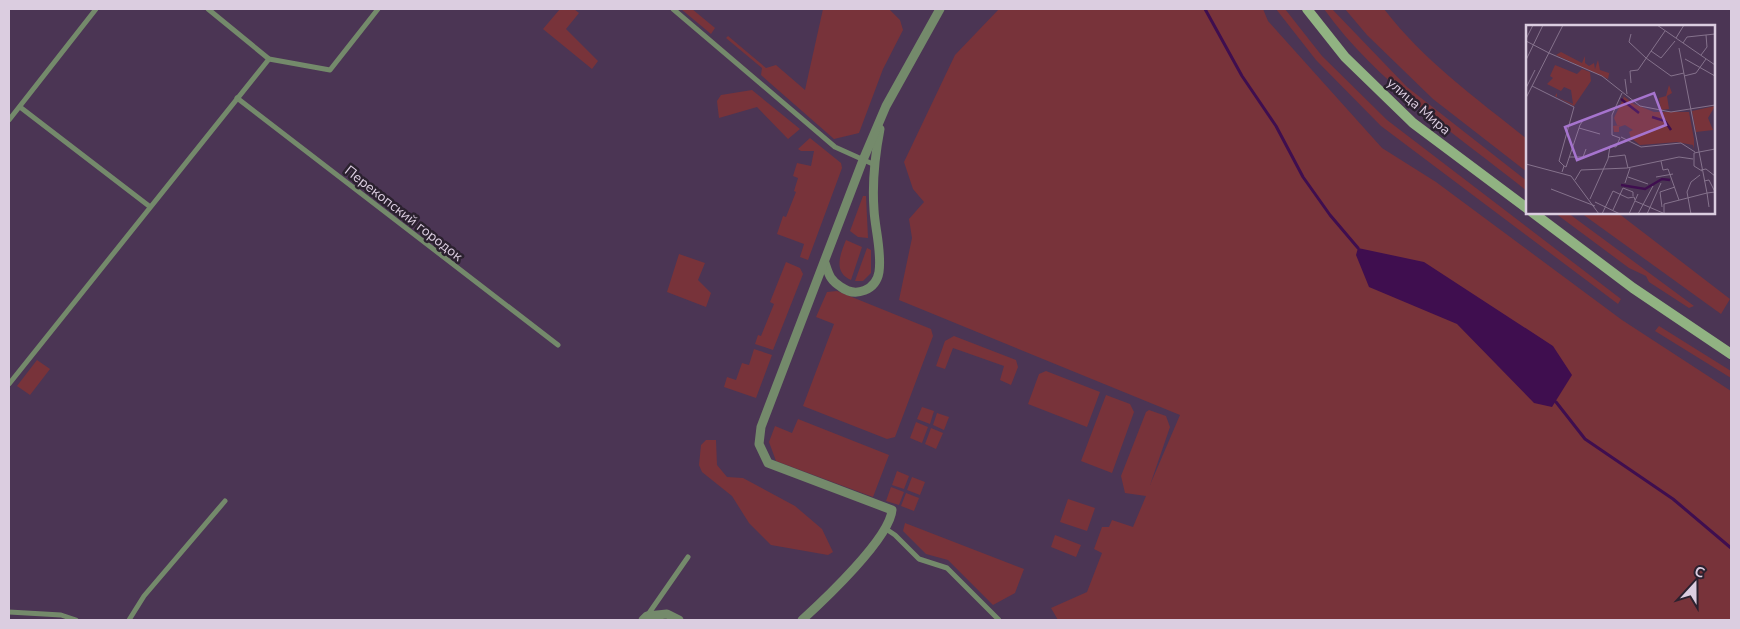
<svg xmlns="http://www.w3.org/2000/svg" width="1740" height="629" viewBox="0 0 1740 629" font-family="'Nunito Sans',sans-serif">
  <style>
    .green { fill: #78333a }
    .water { fill: #3f0e4f }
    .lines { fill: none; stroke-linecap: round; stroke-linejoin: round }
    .stream { stroke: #3f0e4f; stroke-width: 3 }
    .minor { stroke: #748a6b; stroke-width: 5 }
    .tertiary { stroke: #748a6b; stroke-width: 9 }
    .secondary { stroke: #91b382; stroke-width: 10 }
    .labels { text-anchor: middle; stroke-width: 5; stroke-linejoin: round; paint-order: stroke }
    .street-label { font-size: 14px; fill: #dbcde0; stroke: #2b212f }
    .inset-river { fill: none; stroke: #3f0e4f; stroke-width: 2.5 }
    .inset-road { fill: none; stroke: #85728c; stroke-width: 1 }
    .view { fill: #a674ce; fill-opacity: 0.15; stroke: #a674ce; stroke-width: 2.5 }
    .inset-edge { fill: none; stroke: #dbcde0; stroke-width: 2.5 }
  </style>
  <rect width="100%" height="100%" fill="#4b3554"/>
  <g class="green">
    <polygon points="560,9 574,9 579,13 566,29 598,61 592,69 543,29"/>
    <polygon points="681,9 692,9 715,28 711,34"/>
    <polygon points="823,9 889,9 900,20 903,30 883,69 859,133 834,139 761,75 762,68 726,38 728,36 766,68 776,65 805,90"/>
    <polygon points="999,9 1263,9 1268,21 1382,148 1436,182 1622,320 1731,391 1731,620 1058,620 1051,608 1087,592 1102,553 1094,549 1102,527 1109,527 1112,520 1133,527 1146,496 1125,493 1121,476 1146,412 1149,410 1166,416 1170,427 1150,485 1180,415 899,300 912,238 909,219 924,202 913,189 904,162 955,55"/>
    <polygon points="1276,9 1285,9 1322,56 1387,120 1621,299 1618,304 1381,126 1316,60"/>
    <path d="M 1324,9 L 1332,9 L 1407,87 L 1527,181 L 1527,191 C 1457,135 1377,83 1324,9 Z"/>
    <path d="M 1345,9 L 1384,9 C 1423,60 1477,99 1527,139 L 1527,172 L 1433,99 L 1367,35 Z"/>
    <polygon points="752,90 800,129 788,139 757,107 719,118 717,101 721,95"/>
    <polygon points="810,138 841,163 842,168 808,260 800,257 804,244 777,234 783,216 786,217 796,192 794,191 798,178 793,176 797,163 811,166 814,151 801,151 798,149"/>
    <polygon points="863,196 866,196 868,238 858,237 850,231"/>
    <polygon points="1555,213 1568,213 1694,306 1689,308 1649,282 1646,276 1629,268"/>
    <polygon points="1581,213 1618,213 1730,299 1721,314"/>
    <path d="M 846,240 L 862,247 L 851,280 C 833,272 840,255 846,240 Z"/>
    <polygon points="867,248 871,250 871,273 863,281 855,281"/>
    <polygon points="679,254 705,263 698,280 711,293 706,307 667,292"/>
    <polygon points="786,262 800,268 803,274 773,350 755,344 758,335 761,336 774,304 770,302"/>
    <polygon points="837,291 931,329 933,336 895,437 887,439 803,406 834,324 816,317 827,292"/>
    <polygon points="1659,326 1731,371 1731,378 1655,331"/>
    <polygon points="954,336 1016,360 1018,367 1011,385 1000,380 1004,366 953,348 945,369 936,366 945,341"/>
    <polygon points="754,349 772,355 756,398 724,387 727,377 736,380 742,363 749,365"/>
    <polygon points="37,360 50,369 30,395 17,386"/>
    <polygon points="1046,371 1100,392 1087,427 1028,404 1039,374"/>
    <polygon points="1106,395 1130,404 1134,412 1112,473 1081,461"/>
    <polygon points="922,407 934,411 930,424 917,419"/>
    <polygon points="937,413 949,417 944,430 933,425"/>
    <polygon points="798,419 889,455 873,497 776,461 769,442 775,426 792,433"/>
    <polygon points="916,422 928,427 922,443 910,438"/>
    <polygon points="931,428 943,433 936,449 925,444"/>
    <polygon points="706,440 716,440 717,465 727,477 743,478 795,506 822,529 833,552 828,555 771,545 749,523 732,496 702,472 699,465 701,445"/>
    <polygon points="897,471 909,476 904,489 892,485"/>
    <polygon points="912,477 925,482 920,495 907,490"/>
    <polygon points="891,487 904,492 899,505 886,501"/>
    <polygon points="906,493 919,498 914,511 901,506"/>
    <polygon points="1068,499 1095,508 1087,531 1060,522"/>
    <polygon points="905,523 1024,569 1015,593 993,605 948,560 926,554 903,531"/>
    <polygon points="1055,535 1081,545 1076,557 1051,547"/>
  </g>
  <polygon class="water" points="1358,248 1424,262 1553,346 1572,375 1552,407 1534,403 1457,324 1369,287 1356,255"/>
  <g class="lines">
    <g class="stream">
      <polyline points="1205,9 1242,76 1276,126 1303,177 1330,215 1358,248"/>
      <polyline points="1556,402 1585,439 1673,499 1731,548"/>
    </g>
    <g class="minor">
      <polyline points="208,9 269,59 330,70 378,9"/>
      <polyline points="673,9 835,147 875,165"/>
      <polyline points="237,98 558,345"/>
      <polyline points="20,107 149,206"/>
      <polyline points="9,120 96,9"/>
      <polyline points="9,384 269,59"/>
      <polyline points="886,529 895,535 919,559 947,568 999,620"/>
      <polyline points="9,612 61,615 76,620"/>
      <polyline points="647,616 688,557"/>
      <polyline points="129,620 144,596 225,501"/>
    </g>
    <g class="tertiary">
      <path d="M 825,263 C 829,275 830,280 841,287 C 856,298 876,290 879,272 C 882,252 875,229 874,210 C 872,183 875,155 880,129"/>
      <polyline points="643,620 647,616 667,614 679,620"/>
      <path d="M 802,620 C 824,600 890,538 892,510 L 768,463 L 759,444 L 761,427 L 863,160 L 886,106 L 940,9"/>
    </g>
    <g class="secondary">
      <polyline points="1307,9 1345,57 1413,123 1528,209"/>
      <polyline points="1532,212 1633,288 1731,354"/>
    </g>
  </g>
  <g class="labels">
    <g class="street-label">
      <text transform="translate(1419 106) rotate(41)" y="5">улица Мира</text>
      <text transform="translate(404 213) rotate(38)" y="5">Перекопский городок</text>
    </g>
  </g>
  <g transform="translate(1526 25)">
    <rect width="189" height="189" fill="#4b3554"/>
    <path d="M 35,27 L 56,38 L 59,31 L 59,38 L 63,41 L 68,38 L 69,44 L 72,35 L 74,45 L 83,48 L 84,44 L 82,54 L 30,30 ZM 29,40 L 51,49 L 56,44 L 64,47 L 65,56 L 48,81 L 29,71 L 31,68 L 31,72 L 47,79 L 45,65 L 38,62 L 35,66 L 21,59 L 27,53 L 24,51 ZM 143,60 L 146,68 L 141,71 L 143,84 L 135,85 L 133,73 L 140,71 ZM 96,70 L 108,79 L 128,87 L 163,87 L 168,114 L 168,124 L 167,120 L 151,117 L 114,120 L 105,113 L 103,107 L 107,105 L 99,100 L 93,102 L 93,107 L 88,107 L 87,101 L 94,100 L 91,100 L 88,93 L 98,72 ZM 189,81 L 182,93 L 187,105 L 170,107 L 166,86 Z" fill="#78333a"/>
    <path class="inset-river" d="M 95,74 L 113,88M 126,92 L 139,96 L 145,105M 95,160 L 119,164 L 136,154 L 144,155"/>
    <path class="inset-road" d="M 131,0 L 189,40M 105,9 L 103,17 L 120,33 L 145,51 L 158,48M 150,13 L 158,0M 0,14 L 7,0M 0,16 L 23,28M 157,18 L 161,12 L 189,9M 125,26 L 135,33 L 149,16M 23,28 L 76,51 L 114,81 L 145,87 L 189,80M 175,30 L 181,22 L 180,10M 159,34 L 189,51M 0,35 L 17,0M 158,51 L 170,48 L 180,34M 99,54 L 101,69M 105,58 L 104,46 L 112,45 L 139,6M 6,61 L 48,82 L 33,136 L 38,141 L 36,147M 0,63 L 9,45M 0,73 L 37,0M 53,103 L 74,109M 95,112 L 115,122 L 155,118 L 169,127M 43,132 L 57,132 L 60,124M 82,132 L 99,130 L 102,143M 135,136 L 137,145 L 142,144 L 153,175M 0,139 L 45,151 L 73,189M 38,141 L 40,142 L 54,100 L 58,94M 175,145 L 180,144 L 189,151M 176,146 L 168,141 L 168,128 L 189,124M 102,152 L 122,159M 130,152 L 147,149M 49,155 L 55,145 L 101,143 L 153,132 L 167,134M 178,156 L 183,155 L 189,167M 99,158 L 104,143M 25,164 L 69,181M 64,174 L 82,134 L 84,121 L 90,122 L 94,113 L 86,110 L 86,90 L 96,68M 109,176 L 137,188M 69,177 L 94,189M 136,182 L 134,167 L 149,162M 183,182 L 181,168 L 189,167M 87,185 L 97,163 L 107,167 L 107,171M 76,189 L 87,166 L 102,173 L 108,172 L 109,175M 103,189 L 112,169M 112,189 L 127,161M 121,189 L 135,158M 138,189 L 138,179 L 181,168 L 153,23M 165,189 L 161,167 L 165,157 L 174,150"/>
    <path class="view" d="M 128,68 L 140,100 L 51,135 L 39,102 Z"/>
    <rect width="189" height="189" class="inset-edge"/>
  </g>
  <rect width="1740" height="629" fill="none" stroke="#dbcde0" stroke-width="20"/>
  <g transform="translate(1695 584) rotate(21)" stroke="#2b212f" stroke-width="4" paint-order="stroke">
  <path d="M0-4L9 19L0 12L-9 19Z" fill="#dbcde0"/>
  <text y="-8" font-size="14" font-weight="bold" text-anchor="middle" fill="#dbcde0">С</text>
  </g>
</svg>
